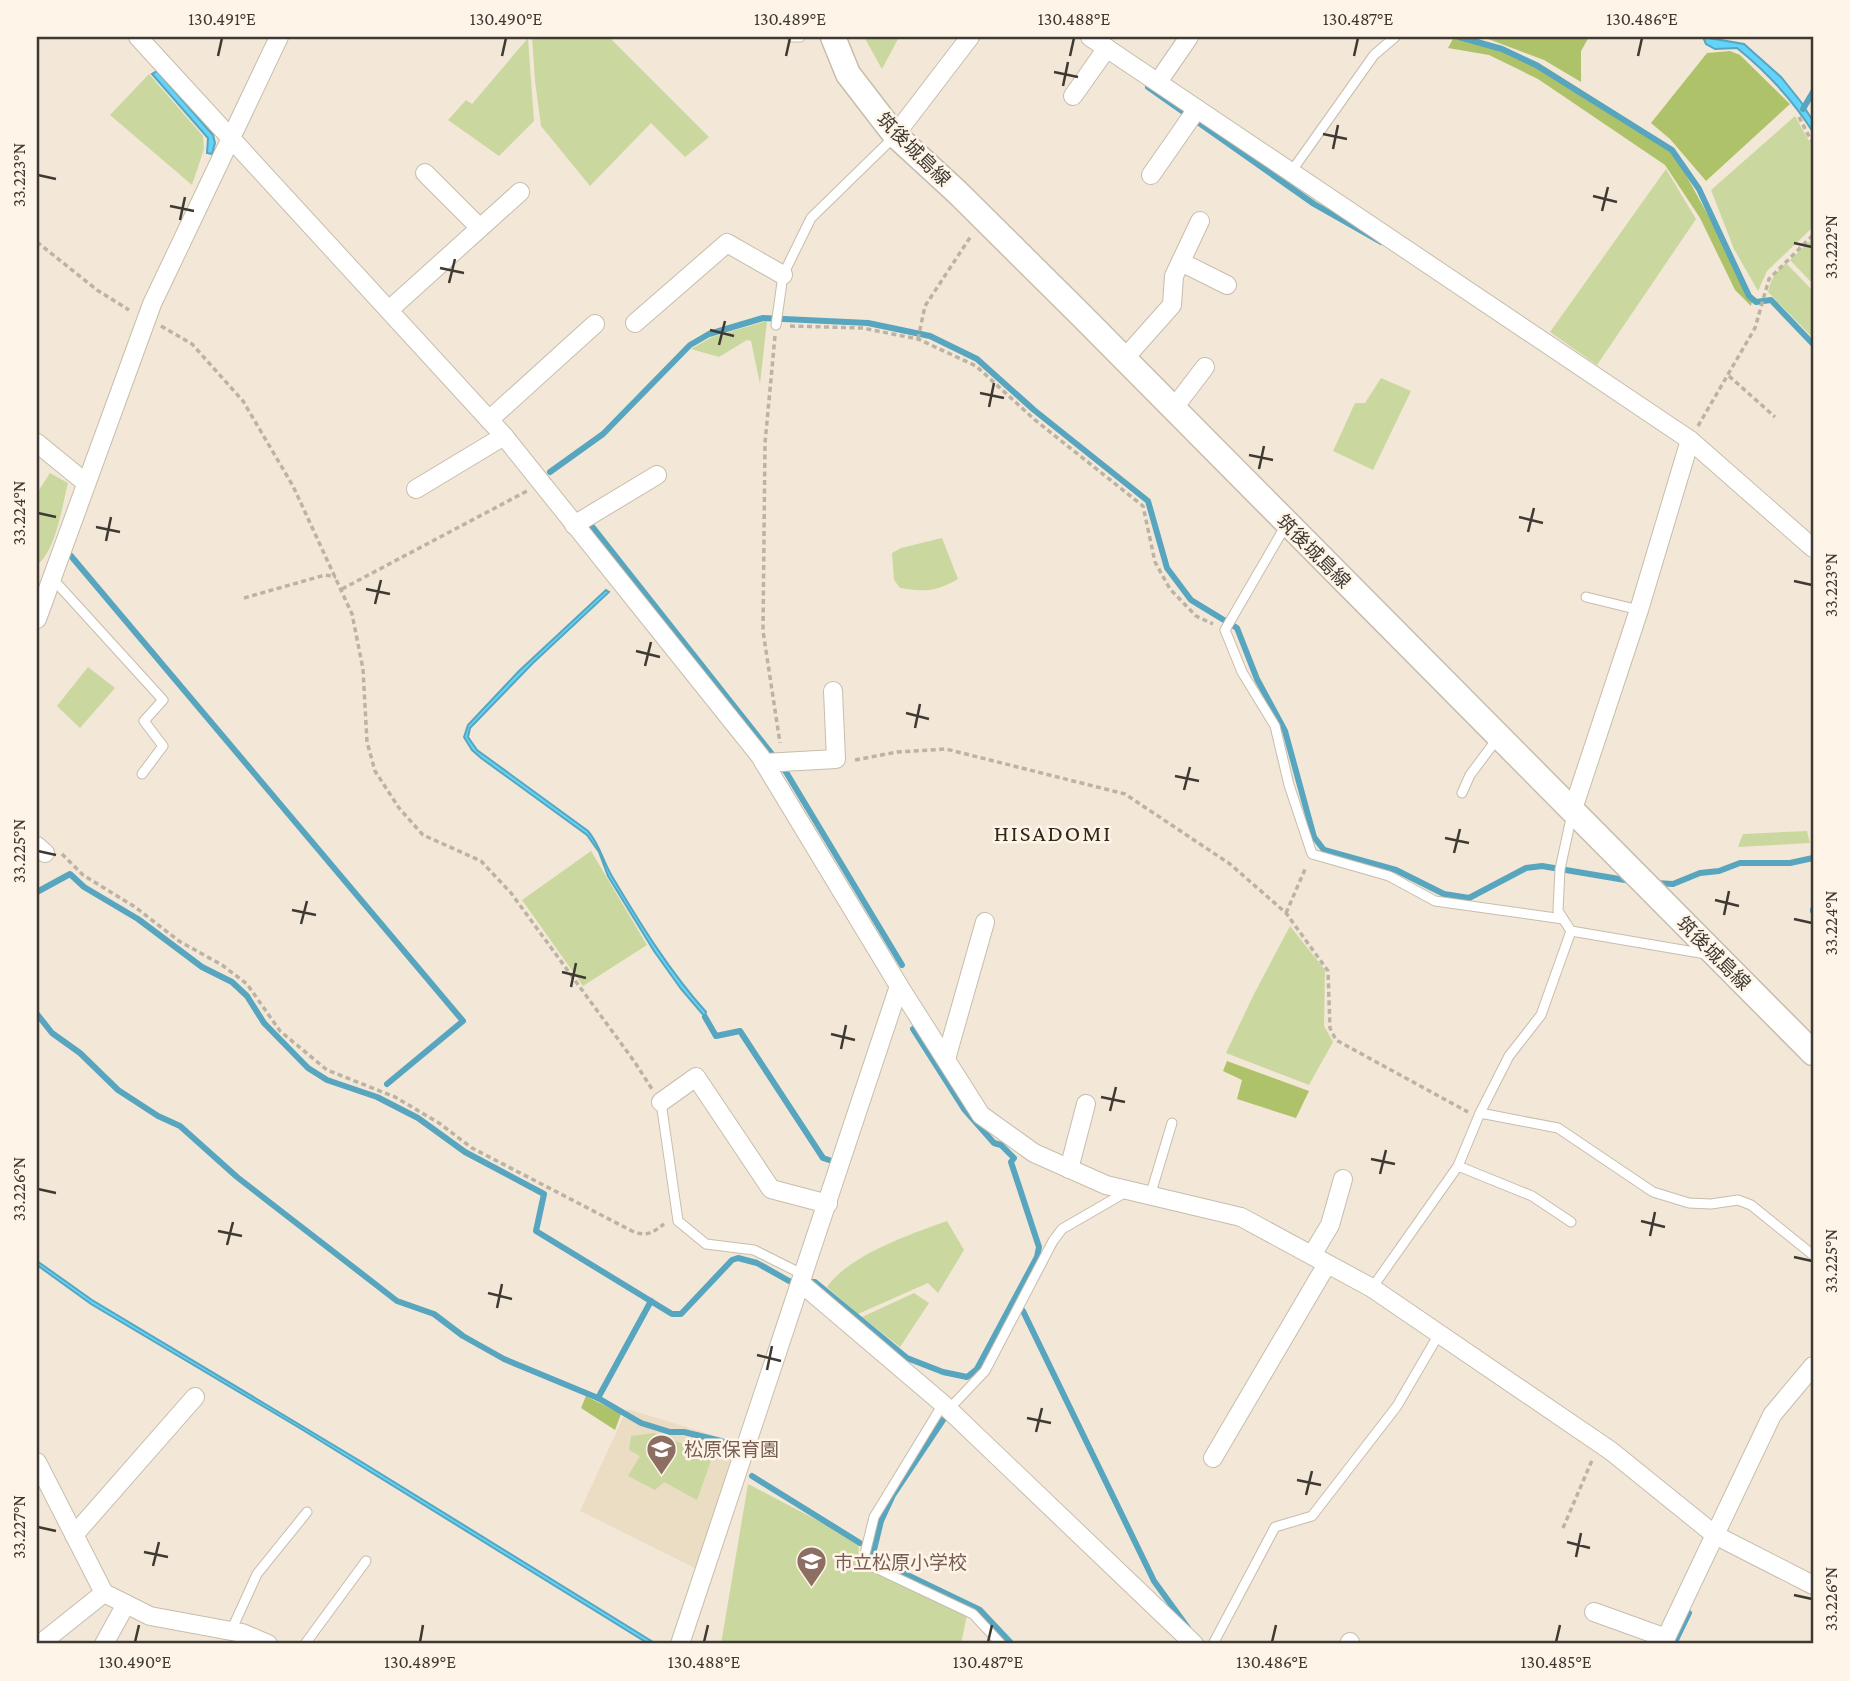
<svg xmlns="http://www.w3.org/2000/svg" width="1850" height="1681" viewBox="0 0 1850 1681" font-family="'Crimson Pro','Noto Sans JP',serif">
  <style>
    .built { fill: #ebdcc4 }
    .green { fill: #cad8a0 }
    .forest { fill: #aec26a }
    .water { fill: #62d3fa; stroke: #57a5be; stroke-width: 2 }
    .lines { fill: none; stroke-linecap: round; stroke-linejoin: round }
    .stream { stroke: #57a5be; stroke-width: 6 }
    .lane-casing { stroke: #c7bdac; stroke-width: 11 }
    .street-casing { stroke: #c7bdac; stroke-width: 20 }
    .secondary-casing { stroke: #c7bdac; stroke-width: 27 }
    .path { stroke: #bcb3a5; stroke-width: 3.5; stroke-dasharray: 5 3.5; stroke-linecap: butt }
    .lane { stroke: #fff; stroke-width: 9 }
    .street { stroke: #fff; stroke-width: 18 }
    .secondary { stroke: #fff; stroke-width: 24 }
    .ticks { fill: none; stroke: #3e3a33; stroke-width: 2.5 }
    .labels { text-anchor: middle; stroke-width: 5; stroke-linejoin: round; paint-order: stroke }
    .street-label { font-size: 19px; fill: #3e3a33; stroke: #fef5e8 }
    .education-label { font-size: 19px; fill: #785e54; stroke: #fef5e8; text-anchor: start }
    .quarter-label { font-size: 23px; letter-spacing: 2px; fill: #30281b; stroke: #fef5e8 }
    .neatline { fill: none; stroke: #3e3a33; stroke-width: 2.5 }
    .ticks-label { font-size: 18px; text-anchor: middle; fill: #3e3a33 }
  </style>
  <rect width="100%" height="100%" fill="#f3e8d7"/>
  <polygon class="built" points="627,1409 736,1442 697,1569 580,1511"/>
  <g class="green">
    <polygon points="532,37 609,37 709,137 685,157 651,123 590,186 541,126 535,81"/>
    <polygon points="864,37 899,37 882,69"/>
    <polygon points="528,38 534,121 499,156 448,120 466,100 472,104"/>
    <polygon points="149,74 203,136 204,149 192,185 110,115"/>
    <polygon points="1795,116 1813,148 1813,227 1767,271 1758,291 1734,249 1711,190"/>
    <polygon points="1666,169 1696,219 1597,365 1550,332"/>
    <polygon points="1813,238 1813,284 1790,260"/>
    <path d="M 1786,263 L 1813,291 L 1813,338 L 1768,292 C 1771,278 1776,272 1786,263 Z"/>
    <polygon points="767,321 760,384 751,341 747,340 719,357 691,349 712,337"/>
    <polygon points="1381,378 1411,391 1373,470 1333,451 1355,403 1365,403"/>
    <path d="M 50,473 L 68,483 C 62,506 56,551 37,565 L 37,493 Z"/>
    <path d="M 942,538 L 958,579 C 935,592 926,592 900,588 L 894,580 L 892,553 L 901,548 Z"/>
    <polygon points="88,667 115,688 80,728 57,706"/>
    <polygon points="1807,831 1810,843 1738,847 1743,834"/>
    <polygon points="591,851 647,945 583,986 522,900"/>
    <polygon points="1290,926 1325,970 1324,1026 1333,1042 1309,1085 1226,1053 1253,996"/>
    <path d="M 947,1221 L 964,1250 L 938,1293 L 928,1283 L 858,1314 L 827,1287 C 849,1255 911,1234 947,1221 Z"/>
    <polygon points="914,1293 929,1303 900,1347 862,1317"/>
    <polygon points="654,1433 713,1455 697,1500 664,1482 655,1490 628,1476 640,1456 629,1450 631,1436"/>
    <polygon points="748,1484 859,1542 858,1563 967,1615 961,1644 721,1644"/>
  </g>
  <g class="forest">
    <polygon points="1454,37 1473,37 1539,63 1670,146 1753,297 1751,306 1735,290 1700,218 1665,165 1538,79 1489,55 1448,48"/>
    <polygon points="1483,37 1589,37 1581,51 1581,82 1544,60"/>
    <polygon points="1730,51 1740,55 1790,104 1706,181 1670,139 1651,123 1707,53"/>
    <polygon points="1227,1061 1309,1091 1296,1118 1237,1099 1242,1080 1223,1071"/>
    <polygon points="586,1396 621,1414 615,1430 581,1408"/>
  </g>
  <g class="water">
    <path d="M 1703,37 L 1744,44 L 1781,77 L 1801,102 L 1813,121 L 1813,132 C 1792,99 1768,73 1737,48 L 1715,49 L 1706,44 Z"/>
    <polygon points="157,71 213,135 215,143 212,154 207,153 208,138 152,74"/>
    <path d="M 606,590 L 609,592 L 533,663 L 470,728 L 468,737 L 477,750 L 588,831 C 601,847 603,862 613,878 C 641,925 670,972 706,1012 L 705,1017 L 681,989 L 654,951 L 608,876 L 599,852 L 587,835 L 481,758 L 472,750 L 464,737 L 468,725 L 519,671 Z"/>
    <polygon points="37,1261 92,1300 360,1461 653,1642 653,1644 649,1644 298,1427 91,1304 37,1265"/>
  </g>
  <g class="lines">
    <g class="stream">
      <polyline points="1459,37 1502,49 1536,65 1672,150 1699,189 1749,296 1756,302 1771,300 1813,344"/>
      <polyline points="1148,87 1314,204 1381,242"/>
      <polyline points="1803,109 1813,92"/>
      <polyline points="550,472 603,434 690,345 709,334 763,318 868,323 930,336 977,359 1034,410 1148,501 1167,568 1191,600 1237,628 1257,679 1285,731 1314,837 1324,850 1396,870 1444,894 1469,898 1526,868 1542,866 1631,881"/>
      <polyline points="591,525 786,772 902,965"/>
      <polyline points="71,556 463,1021 387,1084"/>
      <polyline points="1656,883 1673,884 1700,873 1719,871 1740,863 1790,863 1813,858"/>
      <polyline points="37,892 70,874 84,887 138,919 202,967 232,982 247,996 264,1023 308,1068 327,1080 377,1097 418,1118 465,1152 544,1194 536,1231 672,1314 681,1314 732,1260 738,1258 757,1263 789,1281 815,1282 907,1358 943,1372 967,1377 977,1369 1037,1257 1039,1247 1011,1162 1014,1158 1001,1145 994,1143 964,1109 913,1029"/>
      <polyline points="1813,910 1813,911"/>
      <polyline points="37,1014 52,1033 80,1053 118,1090 158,1116 180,1126 237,1177 397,1301 434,1314 463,1336 504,1359 598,1398 641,1423 670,1432 684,1432 721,1441 733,1446"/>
      <polyline points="705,1017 716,1036 740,1031 823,1158 829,1160"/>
      <polyline points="1023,1311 1154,1581 1188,1628"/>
      <polyline points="598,1398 651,1301"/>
      <polyline points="943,1420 893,1495 881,1521 872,1558 980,1610 1012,1644"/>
      <polyline points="752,1476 860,1543"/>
      <polyline points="1674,1644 1689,1613"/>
    </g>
    <defs>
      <g id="lane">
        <polyline points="792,37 800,37"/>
        <polyline points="1291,172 1374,55 1395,37"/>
        <polyline points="776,325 783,275 811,218 894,137"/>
        <polyline points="1286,525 1225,630 1242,672 1275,726 1289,785 1312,854 1389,876 1435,901 1563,919"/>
        <polyline points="52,578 163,700 144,721 163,746 142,774"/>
        <polyline points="1586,597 1639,610"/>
        <polyline points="1462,793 1470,775 1497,739"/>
        <polyline points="1572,814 1560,869 1558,911 1571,931 1706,954"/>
        <polyline points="661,1102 678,1221 706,1244 754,1250 804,1275"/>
        <polyline points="1480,1113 1558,1128 1653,1192 1689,1203 1711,1204 1738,1200 1751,1205 1813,1255"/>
        <polyline points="1458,1166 1532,1196 1571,1222"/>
        <polyline points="1150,1196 1172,1123"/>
        <polyline points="1372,1288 1458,1166 1480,1113 1509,1056 1541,1015 1571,931"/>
        <polyline points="943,1404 874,1517 863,1562 973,1614 1001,1644"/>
        <polyline points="949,1409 985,1371 1053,1241 1062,1229 1126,1192"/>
        <polyline points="231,1631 257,1574 307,1512"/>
        <polyline points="305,1644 366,1561"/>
        <polyline points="1213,1644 1275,1527 1312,1516 1397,1406 1439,1334"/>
      </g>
      <g id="street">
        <polyline points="138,37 504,436 760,756 899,986 981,1115 1034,1153 1106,1185 1241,1217 1372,1288 1611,1451 1715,1535 1813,1585"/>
        <polyline points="1090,37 1690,440 1813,548"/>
        <polyline points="1158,82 1189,37"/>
        <polyline points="1073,96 1107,48"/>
        <polyline points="895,135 970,37"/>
        <polyline points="425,173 480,228"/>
        <polyline points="1151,175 1197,109"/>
        <polyline points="1181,262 1227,285"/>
        <polyline points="389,310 520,192"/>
        <polyline points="635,323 727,243 783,275"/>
        <polyline points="1124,359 1172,305 1174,276 1200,221"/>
        <polyline points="1173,409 1205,367"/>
        <polyline points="489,420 595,324"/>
        <polyline points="37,443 86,483"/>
        <polyline points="416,489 504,436"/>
        <polyline points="574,525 657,475"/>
        <polyline points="37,619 152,304 279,37"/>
        <polyline points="764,763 836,759 833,691"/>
        <polyline points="1573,809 1639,610 1690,440"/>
        <polyline points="37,846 45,853"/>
        <polyline points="946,1059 985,922"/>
        <polyline points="661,1102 696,1077 771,1189 828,1204"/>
        <polyline points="1069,1169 1086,1104"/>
        <polyline points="1312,1255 1330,1225 1343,1179"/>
        <polyline points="802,1284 943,1404 1194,1644"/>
        <polyline points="1213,1458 1327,1264"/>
        <polyline points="37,1462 104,1593 150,1616 242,1633 268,1644"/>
        <polyline points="74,1535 195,1397"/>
        <polyline points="1594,1612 1666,1638"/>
        <polyline points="40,1644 104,1593"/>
        <polyline points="104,1644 126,1604"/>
        <polyline points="680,1644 899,986"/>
        <polyline points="1349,1644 1350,1642"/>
        <polyline points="1663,1644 1772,1415 1813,1366"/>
      </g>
      <polyline id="secondary" points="833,37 848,74 895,135 957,192 1081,315 1813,1053"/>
    </defs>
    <use href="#lane" class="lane-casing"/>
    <use href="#street" class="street-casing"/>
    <use href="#secondary" class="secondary-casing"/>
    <g class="path">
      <polyline points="1799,117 1813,144"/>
      <polyline points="37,242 97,290 129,310"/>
      <polyline points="161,326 192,344 243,401 293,486 352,614 363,669 367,742 375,771 399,808 423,835 481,861 511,893 634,1061 652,1089"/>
      <polyline points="790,326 862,328 918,339 976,366 1035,420 1143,506 1155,562 1170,589 1196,616 1213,624"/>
      <polyline points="775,336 765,443 763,631 780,743"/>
      <polyline points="918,339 925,306 971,236"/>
      <polyline points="1729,376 1775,417"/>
      <polyline points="1698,426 1755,328 1769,279 1813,235"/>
      <polyline points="342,589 527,491"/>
      <polyline points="244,598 325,575 336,577"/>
      <polyline points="855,760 897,752 946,749 1125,794 1230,864 1286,913 1328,971 1330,1028 1336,1040 1468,1112"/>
      <path d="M 62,854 L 83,875 L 135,907 L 179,941 L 222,965 L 247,984 L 280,1031 L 327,1070 L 395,1097 L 439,1123 L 472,1148 L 632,1231 C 647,1237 652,1233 664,1224"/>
      <polyline points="1286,913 1306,867"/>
      <polyline points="1563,1528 1593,1458"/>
    </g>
    <use href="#lane" class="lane"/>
    <use href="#street" class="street"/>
    <use href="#secondary" class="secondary"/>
  </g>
  <path class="ticks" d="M 218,56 L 222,38M 502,56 L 506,38M 786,56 L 790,38M 1070,56 L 1074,38M 1354,56 L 1358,38M 1638,56 L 1642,38M 1054,72 L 1078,77M 1063,86 L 1068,62M 1323,134 L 1347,139M 1333,149 L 1338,125M 38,175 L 56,179M 1593,196 L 1617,202M 170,206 L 194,211M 1602,211 L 1608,187M 180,220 L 185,197M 1794,243 L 1812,247M 440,268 L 464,273M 449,283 L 455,259M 710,330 L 734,336M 719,345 L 725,321M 980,393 L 1004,398M 989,407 L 994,383M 1249,455 L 1273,460M 1259,469 L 1264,446M 38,513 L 56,517M 1519,517 L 1543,523M 96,527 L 120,532M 1528,532 L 1534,508M 106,541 L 111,517M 1794,581 L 1812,585M 366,589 L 390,594M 375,604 L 381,580M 636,651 L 660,657M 645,666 L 651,642M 906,713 L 929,719M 915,728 L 920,704M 1175,776 L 1199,781M 1184,790 L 1190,767M 1445,838 L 1469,843M 38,851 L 56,855M 1454,853 L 1460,829M 1715,900 L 1739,906M 292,910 L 316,915M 1724,915 L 1729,891M 1794,919 L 1812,923M 301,924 L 307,901M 562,972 L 586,978M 571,987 L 576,963M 831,1034 L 855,1040M 841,1049 L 846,1025M 1101,1097 L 1125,1102M 1110,1111 L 1116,1087M 1371,1159 L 1395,1164M 1380,1174 L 1386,1150M 38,1189 L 56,1193M 1641,1221 L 1665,1227M 218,1231 L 242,1236M 1650,1236 L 1655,1212M 227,1245 L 233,1222M 1794,1257 L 1812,1261M 488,1293 L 512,1299M 497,1308 L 502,1284M 757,1355 L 781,1361M 767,1370 L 772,1346M 1027,1418 L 1051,1423M 1036,1432 L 1042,1408M 1297,1480 L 1321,1485M 1306,1495 L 1312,1471M 38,1527 L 56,1531M 1567,1542 L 1590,1548M 144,1552 L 168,1557M 1576,1557 L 1581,1533M 153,1566 L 159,1542M 1794,1595 L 1812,1599M 135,1642 L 139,1625M 420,1642 L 423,1625M 704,1642 L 708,1625M 988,1642 L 992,1625M 1272,1642 L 1276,1625M 1556,1642 L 1560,1625"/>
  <defs>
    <symbol id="school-pin" viewBox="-11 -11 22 30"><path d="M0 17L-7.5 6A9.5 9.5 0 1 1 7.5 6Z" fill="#8d6e63" stroke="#fef5e8"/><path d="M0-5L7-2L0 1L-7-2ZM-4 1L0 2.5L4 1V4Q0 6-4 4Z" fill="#fff"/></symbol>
  </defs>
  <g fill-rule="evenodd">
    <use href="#school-pin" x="644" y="1432" width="35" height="47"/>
    <use href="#school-pin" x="794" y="1544" width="35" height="47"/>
  </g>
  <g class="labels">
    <g class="street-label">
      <text transform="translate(914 149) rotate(45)" y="7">筑後城島線</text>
      <text transform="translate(1314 551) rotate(45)" y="7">筑後城島線</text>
      <text transform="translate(1714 953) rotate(45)" y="7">筑後城島線</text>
    </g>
    <g class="education-label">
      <text x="684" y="1456">松原保育園</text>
      <text x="834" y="1569">市立松原小学校</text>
    </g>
    <g class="quarter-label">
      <text x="1053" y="841">HISADOMI</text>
    </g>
  </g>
  <rect width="1850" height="1681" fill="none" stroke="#fef5e8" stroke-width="77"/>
  <rect x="38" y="38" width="1774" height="1604" class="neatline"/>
  <g class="ticks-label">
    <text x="222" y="25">130.491°E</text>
    <text x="506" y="25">130.490°E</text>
    <text x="790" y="25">130.489°E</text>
    <text x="1074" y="25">130.488°E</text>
    <text x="1358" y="25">130.487°E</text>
    <text x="1642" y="25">130.486°E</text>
    <text transform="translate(19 175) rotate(-90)" y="6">33.223°N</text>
    <text transform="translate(1831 247) rotate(-90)" y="6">33.222°N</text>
    <text transform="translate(19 513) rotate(-90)" y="6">33.224°N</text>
    <text transform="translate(1831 585) rotate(-90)" y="6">33.223°N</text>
    <text transform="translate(19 851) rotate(-90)" y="6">33.225°N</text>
    <text transform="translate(1831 923) rotate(-90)" y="6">33.224°N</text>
    <text transform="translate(19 1189) rotate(-90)" y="6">33.226°N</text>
    <text transform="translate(1831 1261) rotate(-90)" y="6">33.225°N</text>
    <text transform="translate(19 1527) rotate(-90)" y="6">33.227°N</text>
    <text transform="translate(1831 1599) rotate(-90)" y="6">33.226°N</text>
    <text x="135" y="1668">130.490°E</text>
    <text x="420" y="1668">130.489°E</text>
    <text x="704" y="1668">130.488°E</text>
    <text x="988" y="1668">130.487°E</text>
    <text x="1272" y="1668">130.486°E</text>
    <text x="1556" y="1668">130.485°E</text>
  </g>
</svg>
